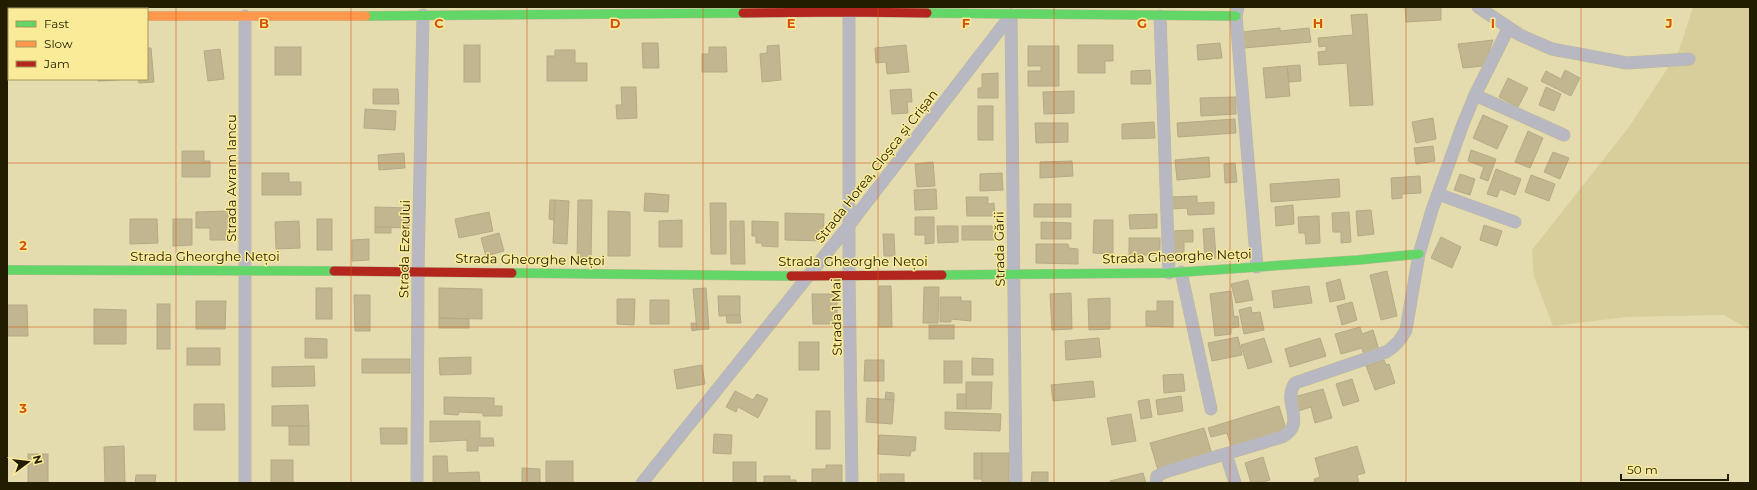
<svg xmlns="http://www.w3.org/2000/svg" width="1757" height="490" viewBox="0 0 1757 490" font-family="Montserrat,sans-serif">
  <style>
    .green { fill: #d7ce9c }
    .building { fill: #c2b691; stroke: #b5aa87 }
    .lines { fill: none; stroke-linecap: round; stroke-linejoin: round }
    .street-casing { stroke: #c0ba97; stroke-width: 13 }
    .fast-casing { stroke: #c0ba97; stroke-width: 10 }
    .slow-casing { stroke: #c0ba97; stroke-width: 10 }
    .jam-casing { stroke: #c0ba97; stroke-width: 10 }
    .street { stroke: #b8b8c2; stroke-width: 12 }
    .fast { stroke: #63d668; stroke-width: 9 }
    .slow { stroke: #ff974d; stroke-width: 9 }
    .jam { stroke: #b3261e; stroke-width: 9 }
    .grid { fill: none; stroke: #d4530b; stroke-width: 1; stroke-opacity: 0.55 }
    .labels { text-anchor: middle; stroke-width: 3; stroke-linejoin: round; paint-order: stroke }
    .street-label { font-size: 13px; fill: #221c00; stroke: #faeb98 }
    .grid-label { font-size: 13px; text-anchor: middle; font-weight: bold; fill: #d4530b; stroke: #faeb98; stroke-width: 3; stroke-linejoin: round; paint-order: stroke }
  </style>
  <rect width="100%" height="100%" fill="#e4dcae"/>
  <polygon class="green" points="1693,7 1750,7 1750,330 1724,315 1626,317 1553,326 1534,276 1532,250 1629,127 1679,51"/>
  <g class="building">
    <polygon points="1405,7 1441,7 1441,20 1406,22"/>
    <polygon points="1367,14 1373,105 1350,106 1347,63 1319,65 1318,52 1326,51 1326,46 1319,47 1318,38 1353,35 1351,15"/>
    <polygon points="1280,28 1280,31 1309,28 1311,42 1244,48 1242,32"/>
    <polygon points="1493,40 1484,66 1463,68 1458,44"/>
    <polygon points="642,43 658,43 659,68 643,68"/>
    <polygon points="1220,43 1222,58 1198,60 1197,45"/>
    <rect x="464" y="45" width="16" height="37"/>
    <polygon points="779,45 781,80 762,82 760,54 767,53 767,46"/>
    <polygon points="906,45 909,72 887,74 886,62 876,63 875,48"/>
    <polygon points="1078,45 1113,45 1113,61 1105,61 1105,73 1078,73"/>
    <polygon points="1028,46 1059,46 1059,86 1028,86 1028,71 1041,71 1041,66 1028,66"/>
    <rect x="275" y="47" width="26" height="28"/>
    <polygon points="709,47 726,47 727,72 702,72 702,54 709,54"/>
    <polygon points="147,48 151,48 154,82 139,83 138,79 147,79"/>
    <polygon points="220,49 224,79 208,81 204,51"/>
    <polygon points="555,50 575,50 575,63 587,63 587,81 547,81 547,56 555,56"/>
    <polygon points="1300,65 1301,81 1289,82 1287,66"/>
    <polygon points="1287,66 1290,96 1266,98 1263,68"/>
    <polygon points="1150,70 1151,84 1131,84 1131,71"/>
    <polygon points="1565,70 1580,78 1571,96 1541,81 1546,71 1561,79"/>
    <polygon points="998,73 998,98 978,98 978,88 982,88 982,74"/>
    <polygon points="1508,78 1528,88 1518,107 1499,97"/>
    <polygon points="98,79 119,79 119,80 98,81"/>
    <polygon points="621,87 636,87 637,118 617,119 616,105 622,105"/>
    <polygon points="1546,87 1561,94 1554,111 1539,105"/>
    <polygon points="373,89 398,89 399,104 373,104"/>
    <polygon points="911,89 912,102 907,102 908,113 892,114 890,90"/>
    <polygon points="1074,91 1074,113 1044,114 1043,92"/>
    <polygon points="1236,97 1236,114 1201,116 1200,98"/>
    <rect x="978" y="106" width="15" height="34"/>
    <polygon points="365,109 396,111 395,130 364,128"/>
    <polygon points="1483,115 1508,126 1497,149 1473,138"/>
    <polygon points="1433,118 1436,139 1416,143 1412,122"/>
    <polygon points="1235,119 1236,133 1178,137 1177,123"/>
    <polygon points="1154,122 1155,138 1122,139 1122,124"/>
    <polygon points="1035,123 1068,123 1068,142 1036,143"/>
    <polygon points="1528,131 1543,138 1530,168 1515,162"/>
    <polygon points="1433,146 1435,161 1416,164 1414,148"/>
    <polygon points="1471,150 1496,159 1488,181 1480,178 1484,167 1468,161"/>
    <polygon points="182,151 204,151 204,161 210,161 210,177 182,177"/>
    <polygon points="1553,152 1569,158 1560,179 1544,172"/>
    <polygon points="404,153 405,168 379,170 378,155"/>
    <polygon points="1209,157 1210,177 1177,180 1175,160"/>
    <polygon points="1072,161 1073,176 1040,178 1040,162"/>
    <polygon points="933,162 935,186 917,187 915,164"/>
    <polygon points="1235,163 1237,182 1225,183 1224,164"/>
    <polygon points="1496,169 1521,179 1515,195 1500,189 1497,197 1487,194"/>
    <polygon points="262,173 289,173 289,182 301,182 301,195 262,195"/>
    <polygon points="1002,173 1003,190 980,191 980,174"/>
    <polygon points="1460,174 1475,179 1470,195 1454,190"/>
    <polygon points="1531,175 1555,184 1549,201 1525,192"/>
    <polygon points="1420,176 1421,193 1402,194 1402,198 1392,199 1391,178"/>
    <polygon points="1339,179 1340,197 1271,202 1270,184"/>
    <polygon points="936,189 937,209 915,210 914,190"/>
    <polygon points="645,193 669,195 668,212 644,211"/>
    <polygon points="1197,196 1197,203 1214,202 1214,214 1188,215 1187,208 1172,209 1171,197"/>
    <polygon points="966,197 988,197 988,204 994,203 995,216 967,216"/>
    <polygon points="550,200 555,200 554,220 549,219"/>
    <polygon points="555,200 569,201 567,244 553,243"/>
    <polygon points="578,200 592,200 591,261 577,261"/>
    <polygon points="710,203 726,203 726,254 711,254"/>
    <rect x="1034" y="204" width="37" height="13"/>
    <polygon points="1293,205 1294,224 1276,226 1275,207"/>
    <polygon points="375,207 409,208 409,228 375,227"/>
    <polygon points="1371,210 1374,234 1358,236 1356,211"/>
    <polygon points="228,211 229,240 210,240 210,228 196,228 196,212"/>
    <polygon points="608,211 630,212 630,256 608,256"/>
    <polygon points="489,212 493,231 459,238 455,219"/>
    <polygon points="1349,212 1351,242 1341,243 1341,232 1333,232 1332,213"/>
    <polygon points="785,213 824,214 823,241 785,240"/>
    <polygon points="1157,214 1157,228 1130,229 1129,215"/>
    <polygon points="1319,216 1320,243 1306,244 1305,233 1299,233 1298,217"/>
    <polygon points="915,217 934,217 934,243 925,244 925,235 915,235"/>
    <polygon points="130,219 157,219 158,243 130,244"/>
    <polygon points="173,219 192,219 192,245 173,246"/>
    <rect x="317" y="219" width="15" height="31"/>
    <polygon points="682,220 682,247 659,247 659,221"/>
    <polygon points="1094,220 1113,220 1113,254 1093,253"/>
    <polygon points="299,221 300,248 276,249 275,222"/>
    <polygon points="730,221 744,221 745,264 731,264"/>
    <polygon points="752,221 778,222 778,247 762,246 762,243 756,243 756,236 752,236"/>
    <polygon points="1041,222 1071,223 1071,239 1041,239"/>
    <polygon points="1484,225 1502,231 1497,246 1480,240"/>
    <polygon points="937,226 958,226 958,242 938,243"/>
    <rect x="962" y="226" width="32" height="14"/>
    <rect x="375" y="227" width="16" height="6"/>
    <polygon points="1214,228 1216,258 1205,259 1203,229"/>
    <polygon points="1193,230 1193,242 1184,242 1184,259 1172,259 1172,231"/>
    <polygon points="499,233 504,251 486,256 481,238"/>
    <polygon points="883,234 894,234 895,256 884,256"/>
    <polygon points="1441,237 1461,247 1452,268 1431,258"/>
    <rect x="1129" y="238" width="31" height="17"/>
    <polygon points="369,239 369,260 352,261 352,240"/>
    <polygon points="1036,244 1068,244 1069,248 1078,249 1078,264 1036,263"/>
    <polygon points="1387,271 1397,316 1381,320 1370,275"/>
    <polygon points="1340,279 1345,299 1330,302 1326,283"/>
    <polygon points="1248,280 1253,300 1236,303 1231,284"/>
    <polygon points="879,286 891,286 892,327 879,327"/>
    <polygon points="1309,286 1312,303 1274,308 1272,291"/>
    <polygon points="924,287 939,287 938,323 923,323"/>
    <rect x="316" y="288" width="16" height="31"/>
    <polygon points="439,288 482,289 482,319 439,318"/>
    <polygon points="706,288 709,329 697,330 693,289"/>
    <polygon points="1231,291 1234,317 1238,316 1239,327 1231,328 1231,334 1215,336 1210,294"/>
    <polygon points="1071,293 1072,329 1052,330 1050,294"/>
    <polygon points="812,294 837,294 837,324 813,324"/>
    <polygon points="354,295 370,295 370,331 355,331"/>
    <polygon points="718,296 740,296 740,315 719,316"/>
    <polygon points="940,297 961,297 961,301 971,301 971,321 951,319 951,322 940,322"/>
    <polygon points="1110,298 1110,329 1089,330 1088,299"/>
    <polygon points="617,299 635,299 634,325 617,324"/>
    <rect x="650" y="300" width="19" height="24"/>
    <polygon points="196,301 226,301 225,329 196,329"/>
    <polygon points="1157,301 1173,301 1173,327 1146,326 1146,311 1157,311"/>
    <polygon points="1352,302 1357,320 1342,325 1337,306"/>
    <rect x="157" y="304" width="13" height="45"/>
    <polygon points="7,305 27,305 28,336 8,336"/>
    <polygon points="1251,307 1252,313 1260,312 1264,330 1244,334 1239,310"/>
    <polygon points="94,309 126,310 126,344 94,344"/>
    <polygon points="726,315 740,315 741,323 727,323"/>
    <polygon points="439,318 469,319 469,328 439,328"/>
    <polygon points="691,323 696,323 697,330 692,331"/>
    <rect x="929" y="325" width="25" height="14"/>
    <polygon points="1360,327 1362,334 1373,330 1379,350 1364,355 1362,348 1341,354 1335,334"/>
    <polygon points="1238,337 1242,355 1212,361 1208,343"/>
    <polygon points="305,338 327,339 327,358 305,358"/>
    <polygon points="1099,338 1101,357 1066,360 1065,341"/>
    <polygon points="1264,338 1272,362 1248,369 1241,345"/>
    <polygon points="1320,338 1326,356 1290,367 1285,349"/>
    <rect x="799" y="342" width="20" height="28"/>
    <rect x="187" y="348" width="33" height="17"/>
    <polygon points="471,357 471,374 440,375 439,358"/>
    <polygon points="972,358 993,359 993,375 972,375"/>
    <rect x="362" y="359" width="48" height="14"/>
    <polygon points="865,360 884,360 884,381 864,381"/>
    <polygon points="1384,360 1386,365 1389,364 1395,383 1375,390 1366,366"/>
    <rect x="944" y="361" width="18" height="22"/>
    <polygon points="702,365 705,384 677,389 674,370"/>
    <polygon points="314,366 315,386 272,387 272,367"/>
    <polygon points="1183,374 1185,391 1164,393 1163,375"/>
    <polygon points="1352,379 1359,401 1343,406 1336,384"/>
    <polygon points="1093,381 1095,397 1053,401 1051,385"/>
    <polygon points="966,382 992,382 991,409 966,409"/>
    <polygon points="1323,389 1332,418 1315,423 1311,407 1298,411 1294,397"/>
    <polygon points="735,391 753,400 757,394 768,399 758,418 738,407 736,412 726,407"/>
    <polygon points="886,392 894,393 894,400 885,399"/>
    <rect x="957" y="394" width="9" height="15"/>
    <polygon points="1181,396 1183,411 1158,415 1156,400"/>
    <polygon points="444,397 494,398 494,406 502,406 502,416 483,416 483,413 459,412 458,415 444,414"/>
    <polygon points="867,398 894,400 892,424 866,422"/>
    <polygon points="1149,399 1152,417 1141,419 1138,401"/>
    <polygon points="194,404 224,404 225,430 194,430"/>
    <polygon points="308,405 309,426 272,426 272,406"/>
    <polygon points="1279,406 1287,432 1232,449 1227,433 1211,437 1208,428"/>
    <rect x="816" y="411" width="14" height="38"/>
    <polygon points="945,412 1001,414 1000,431 945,429"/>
    <polygon points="1131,414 1136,441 1112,445 1107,418"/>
    <polygon points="430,421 480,421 480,438 493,438 494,446 478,446 478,451 467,451 467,440 430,442"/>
    <rect x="289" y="426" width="20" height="19"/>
    <polygon points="380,428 407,428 407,444 381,444"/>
    <polygon points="1204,428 1212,454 1158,470 1150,443"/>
    <polygon points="714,434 732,435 731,454 713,453"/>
    <polygon points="879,435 916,437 915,451 911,451 910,456 878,454"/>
    <polygon points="124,446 125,483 105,483 104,447"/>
    <polygon points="1357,446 1365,473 1357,475 1359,483 1315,483 1314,479 1320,477 1315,458"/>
    <rect x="974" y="453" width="8" height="26"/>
    <rect x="982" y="453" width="27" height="30"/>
    <rect x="28" y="454" width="20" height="29"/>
    <polygon points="433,456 447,456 448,473 479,472 480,483 433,483"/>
    <polygon points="1263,457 1270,480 1259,483 1251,483 1245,463"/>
    <rect x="271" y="460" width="22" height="23"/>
    <rect x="546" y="461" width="27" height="22"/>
    <rect x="733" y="462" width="23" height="21"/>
    <polygon points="826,465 842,465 842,483 812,483 812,469 826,469"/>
    <polygon points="522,468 540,469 540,483 522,483"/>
    <polygon points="1032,472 1048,472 1048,483 1031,483"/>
    <polygon points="1143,473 1146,483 1110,483 1110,481"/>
    <rect x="880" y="474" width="24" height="9"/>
    <polygon points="136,475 156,475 155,483 135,483"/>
    <polygon points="764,476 790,476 790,480 796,480 796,483 764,483"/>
  </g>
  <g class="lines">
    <defs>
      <g id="street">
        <polyline points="849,7 849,275 852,483"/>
        <polyline points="1238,7 1236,16 1240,65 1257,267"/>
        <polyline points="1478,7 1520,35 1552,49 1627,63 1689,59"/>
        <polyline points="67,9 67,7"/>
        <polyline points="1011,15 1016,483"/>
        <polyline points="7,16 9,16"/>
        <polyline points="245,16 245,483"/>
        <polyline points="1160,16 1169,273"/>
        <polyline points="1475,95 1564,135"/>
        <polyline points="1438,194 1515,222"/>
        <polyline points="1181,272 1211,409"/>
        <polyline points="1226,454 1235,483"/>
        <polyline points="417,483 418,272 423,15"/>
        <polyline points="642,483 850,224 1011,15"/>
        <path d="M 1156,483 L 1157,476 L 1165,472 L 1282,437 C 1308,423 1281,403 1295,383 L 1386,352 C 1396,346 1401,340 1406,330 L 1419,254 L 1432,210 L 1463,124 L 1475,95 L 1508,29"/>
      </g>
      <g id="fast">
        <polyline points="927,13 1236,16"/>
        <polyline points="366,16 743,13"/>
        <polyline points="7,270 334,271"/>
        <polyline points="512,273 791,276"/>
        <polyline points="942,275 1169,273 1358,260 1419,254"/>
      </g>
      <polyline id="slow" points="147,16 366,16"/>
      <g id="jam">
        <polyline points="743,13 849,12 927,13"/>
        <polyline points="334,271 512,273"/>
        <polyline points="791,276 942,275"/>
      </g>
    </defs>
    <use href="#street" class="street-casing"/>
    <use href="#fast" class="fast-casing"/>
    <use href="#slow" class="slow-casing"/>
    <use href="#jam" class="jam-casing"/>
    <use href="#street" class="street"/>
    <use href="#fast" class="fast"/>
    <use href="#slow" class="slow"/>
    <use href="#jam" class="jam"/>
  </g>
  <path class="grid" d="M 176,7 L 176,483M 351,7 L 351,483M 527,7 L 527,483M 703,7 L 703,483M 878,7 L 878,483M 1054,7 L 1054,483M 1230,7 L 1230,483M 1406,7 L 1406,483M 1581,7 L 1581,483M 7,163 L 1750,163M 7,327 L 1750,327"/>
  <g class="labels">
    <g class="street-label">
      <text transform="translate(876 166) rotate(-52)" y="5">Strada Horea, Cloșca și Crișan</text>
      <text transform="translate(231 178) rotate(-90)" y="5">Strada Avram Iancu</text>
      <text transform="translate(404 249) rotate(-89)" y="5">Strada Ezerului</text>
      <text transform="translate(999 249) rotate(-91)" y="5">Strada Gării</text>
      <text x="205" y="261">Strada Gheorghe Nețoi</text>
      <text transform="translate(1177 256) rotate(-2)" y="5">Strada Gheorghe Nețoi</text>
      <text transform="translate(530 259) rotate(1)" y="5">Strada Gheorghe Nețoi</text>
      <text x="853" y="266">Strada Gheorghe Nețoi</text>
      <text transform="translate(836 317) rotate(-91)" y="5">Strada 1 Mai</text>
    </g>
  </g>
  <g class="grid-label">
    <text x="264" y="28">B</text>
    <text x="439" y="28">C</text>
    <text x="615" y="28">D</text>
    <text x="791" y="28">E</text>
    <text x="966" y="28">F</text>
    <text x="1142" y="28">G</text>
    <text x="1318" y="28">H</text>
    <text x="1493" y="28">I</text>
    <text x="1669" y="28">J</text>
    <text x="23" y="250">2</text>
    <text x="23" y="413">3</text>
  </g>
  <rect width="1757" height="490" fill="none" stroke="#221c00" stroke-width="16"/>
  <rect x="8" y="8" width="140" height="72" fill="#faeb98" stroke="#a4985b"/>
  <rect x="16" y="21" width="20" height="6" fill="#63d668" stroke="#a4985b"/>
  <text x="44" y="28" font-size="12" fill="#221c00">Fast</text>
  <rect x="16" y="41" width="20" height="6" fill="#ff974d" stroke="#a4985b"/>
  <text x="44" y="48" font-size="12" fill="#221c00">Slow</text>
  <rect x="16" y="61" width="20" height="6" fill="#b3261e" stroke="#a4985b"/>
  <text x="44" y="68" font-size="12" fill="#221c00">Jam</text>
  <g transform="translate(28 462) rotate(75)" stroke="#faeb98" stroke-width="3" paint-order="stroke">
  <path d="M0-3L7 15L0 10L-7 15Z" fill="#221c00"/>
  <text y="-6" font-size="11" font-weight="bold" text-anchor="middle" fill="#221c00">N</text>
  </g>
  <path d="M1621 474v6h107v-6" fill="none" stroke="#221c00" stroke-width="2"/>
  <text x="1627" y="474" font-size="12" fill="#221c00" stroke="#faeb98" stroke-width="3" paint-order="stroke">50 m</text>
</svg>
